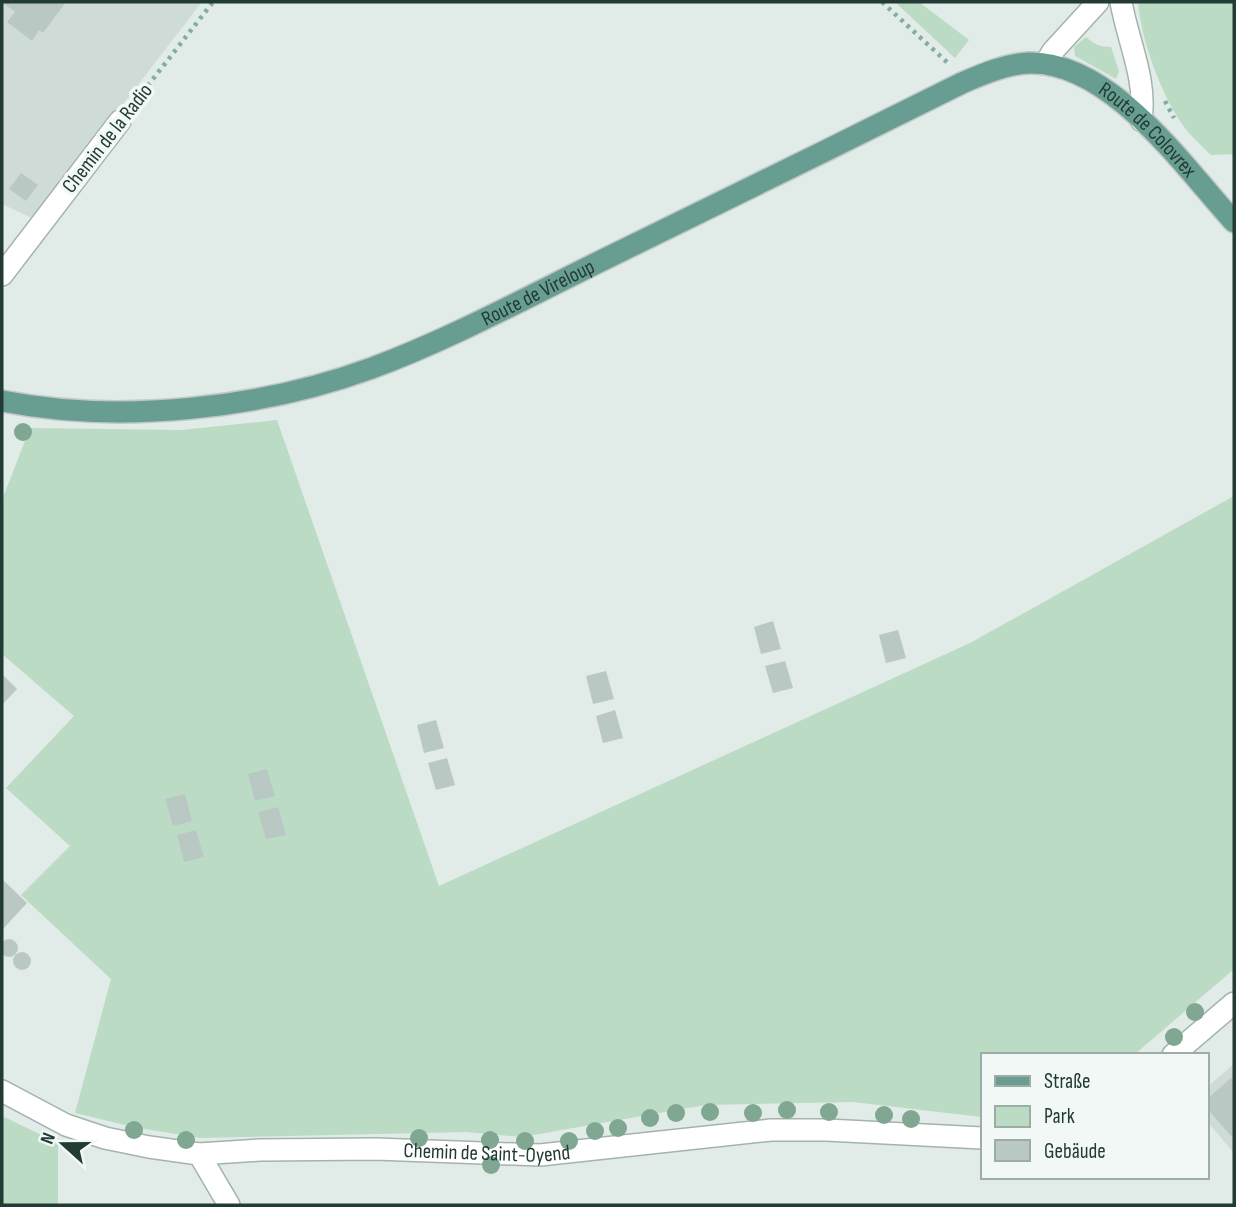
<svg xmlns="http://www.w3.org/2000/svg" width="1236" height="1207" viewBox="0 0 1236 1207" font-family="'Sofia Sans Condensed',sans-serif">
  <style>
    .built { fill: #cfdbd6 }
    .green { fill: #bbdbc5 }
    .building { fill: #bac8c3 }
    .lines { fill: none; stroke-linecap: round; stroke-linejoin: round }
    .minor-casing { stroke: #a4b3ae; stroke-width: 24 }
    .major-casing { stroke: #c1c8c6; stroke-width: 24 }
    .path { stroke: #83ada1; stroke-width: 4.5; stroke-dasharray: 3.5 5; stroke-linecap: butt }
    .minor { stroke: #fff; stroke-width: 21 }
    .major { stroke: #689e92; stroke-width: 21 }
    .tree { fill: #7fa791 }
    .labels { text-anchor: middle; stroke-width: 7; stroke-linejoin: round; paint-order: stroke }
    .street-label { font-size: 21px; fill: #223b35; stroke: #f1f8f5 }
  </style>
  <rect width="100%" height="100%" fill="#e1ebe7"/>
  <g class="built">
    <polygon points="2,2 202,2 34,219 2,204"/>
    <polygon points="1234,1064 1234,1153 1206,1120 1206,1088"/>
  </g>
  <g class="green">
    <polygon points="895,2 919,2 969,40 955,58"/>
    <path d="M 1138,2 L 1234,2 L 1234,154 L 1211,155 C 1203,147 1195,140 1188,132 C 1163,101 1141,41 1138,2 Z"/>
    <path d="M 1086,37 C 1094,44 1100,47 1111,47 L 1119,71 L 1116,79 L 1075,56 L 1074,47 Z"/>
    <polygon points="277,420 439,886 970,643 1234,496 1234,969 1134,1055 982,1055 982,1117 853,1102 705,1105 522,1137 466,1132 200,1138 133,1127 75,1113 111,979 21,895 70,846 6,788 74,716 2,654 2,500 30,428 181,430"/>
    <polygon points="2,1116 58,1143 58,1205 2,1205"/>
  </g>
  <g class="building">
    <polygon points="2,2 66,2 43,33 39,30 32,41 7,22 15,12"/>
    <polygon points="21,173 38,185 26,201 9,189"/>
    <polygon points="773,621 781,649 761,654 754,627"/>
    <polygon points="898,630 906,658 886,663 879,635"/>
    <polygon points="785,661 793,688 773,693 765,666"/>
    <polygon points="606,671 614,699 593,704 586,676"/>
    <polygon points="2,674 17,689 2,705"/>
    <polygon points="615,710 623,738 603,743 596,716"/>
    <polygon points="436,720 444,748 424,753 417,725"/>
    <polygon points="447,758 455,785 436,790 428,763"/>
    <polygon points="267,769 275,796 255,801 248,774"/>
    <polygon points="185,794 192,821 173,826 165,799"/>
    <polygon points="278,807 286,835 266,839 258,812"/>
    <polygon points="196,830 204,857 184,862 177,835"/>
    <polygon points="2,879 27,903 2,930"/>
    <circle cx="9" cy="948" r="9"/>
    <circle cx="22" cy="961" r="9"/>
    <polygon points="1231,1078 1234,1081 1234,1134 1231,1136 1206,1107 1206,1100"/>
  </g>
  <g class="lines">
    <defs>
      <g id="minor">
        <path d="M 1121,2 C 1128,42 1147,79 1141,120"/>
        <polyline points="1045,64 1053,51 1098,2"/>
        <polyline points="2,275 120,121"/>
        <polyline points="1173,1055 1234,1003"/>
        <path id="s1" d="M 2,1091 L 66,1125 L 105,1138 L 149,1147 L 199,1154 L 260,1150 L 376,1149 L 540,1155 L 771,1130 L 827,1130 L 982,1138"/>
        <polyline points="199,1154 229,1205"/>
      </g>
      <g id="major">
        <path id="s2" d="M 2,401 C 119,424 260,409 372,368 C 453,338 533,294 611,256 C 729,199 845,141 962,83 C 983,74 1006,64 1029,63 C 1111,61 1184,167 1234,222"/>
      </g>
    </defs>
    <use href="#minor" class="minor-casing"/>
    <use href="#major" class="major-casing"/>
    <g class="path">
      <polyline points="882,2 950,65"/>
      <polyline points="1165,101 1174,118"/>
      <polyline points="132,106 213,2"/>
    </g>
    <use href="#minor" class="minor"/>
    <use href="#major" class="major"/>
  </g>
  <g class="tree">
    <circle cx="23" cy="432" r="9"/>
    <circle cx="1195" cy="1012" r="9"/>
    <circle cx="1174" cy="1037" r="9"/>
    <circle cx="787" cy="1110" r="9"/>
    <circle cx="710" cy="1112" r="9"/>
    <circle cx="829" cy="1112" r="9"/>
    <circle cx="676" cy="1113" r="9"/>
    <circle cx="753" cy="1113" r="9"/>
    <circle cx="884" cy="1115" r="9"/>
    <circle cx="650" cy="1118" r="9"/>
    <circle cx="911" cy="1119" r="9"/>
    <circle cx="618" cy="1128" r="9"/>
    <circle cx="134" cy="1130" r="9"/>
    <circle cx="595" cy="1131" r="9"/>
    <circle cx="419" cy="1138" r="9"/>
    <circle cx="186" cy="1140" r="9"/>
    <circle cx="490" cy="1140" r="9"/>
    <circle cx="525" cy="1141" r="9"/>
    <circle cx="569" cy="1141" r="9"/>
    <circle cx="491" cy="1165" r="9"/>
  </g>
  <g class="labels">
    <g class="street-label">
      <text dy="7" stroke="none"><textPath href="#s2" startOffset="1242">Route de Colovrex</textPath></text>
      <text transform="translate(107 138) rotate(-52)" y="7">Chemin de la Radio</text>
      <text dy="7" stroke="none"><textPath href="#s2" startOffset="558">Route de Vireloup</textPath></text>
      <text dy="7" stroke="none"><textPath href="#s1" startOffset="497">Chemin de Saint-Oyend</textPath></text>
    </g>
  </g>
  <rect width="1236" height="1207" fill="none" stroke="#223b35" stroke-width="7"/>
  <rect x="981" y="1053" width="228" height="126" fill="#f1f8f5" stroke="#9eaca8" stroke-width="2"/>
  <rect x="995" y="1076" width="35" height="10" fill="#689e92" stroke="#9eaca8" stroke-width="2"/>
  <text x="1044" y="1088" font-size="21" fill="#223b35">Straße</text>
  <rect x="995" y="1106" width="35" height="21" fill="#bbdbc5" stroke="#9eaca8" stroke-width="2"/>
  <text x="1044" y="1123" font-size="21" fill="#223b35">Park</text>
  <rect x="995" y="1140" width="35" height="21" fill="#bac8c3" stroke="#9eaca8" stroke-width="2"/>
  <text x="1044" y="1158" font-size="21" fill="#223b35">Gebäude</text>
  <g transform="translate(63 1144) rotate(291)" stroke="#f1f8f5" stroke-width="5" paint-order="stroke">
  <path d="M0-5L12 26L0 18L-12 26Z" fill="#223b35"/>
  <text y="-10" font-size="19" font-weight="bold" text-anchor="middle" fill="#223b35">N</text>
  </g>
</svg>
